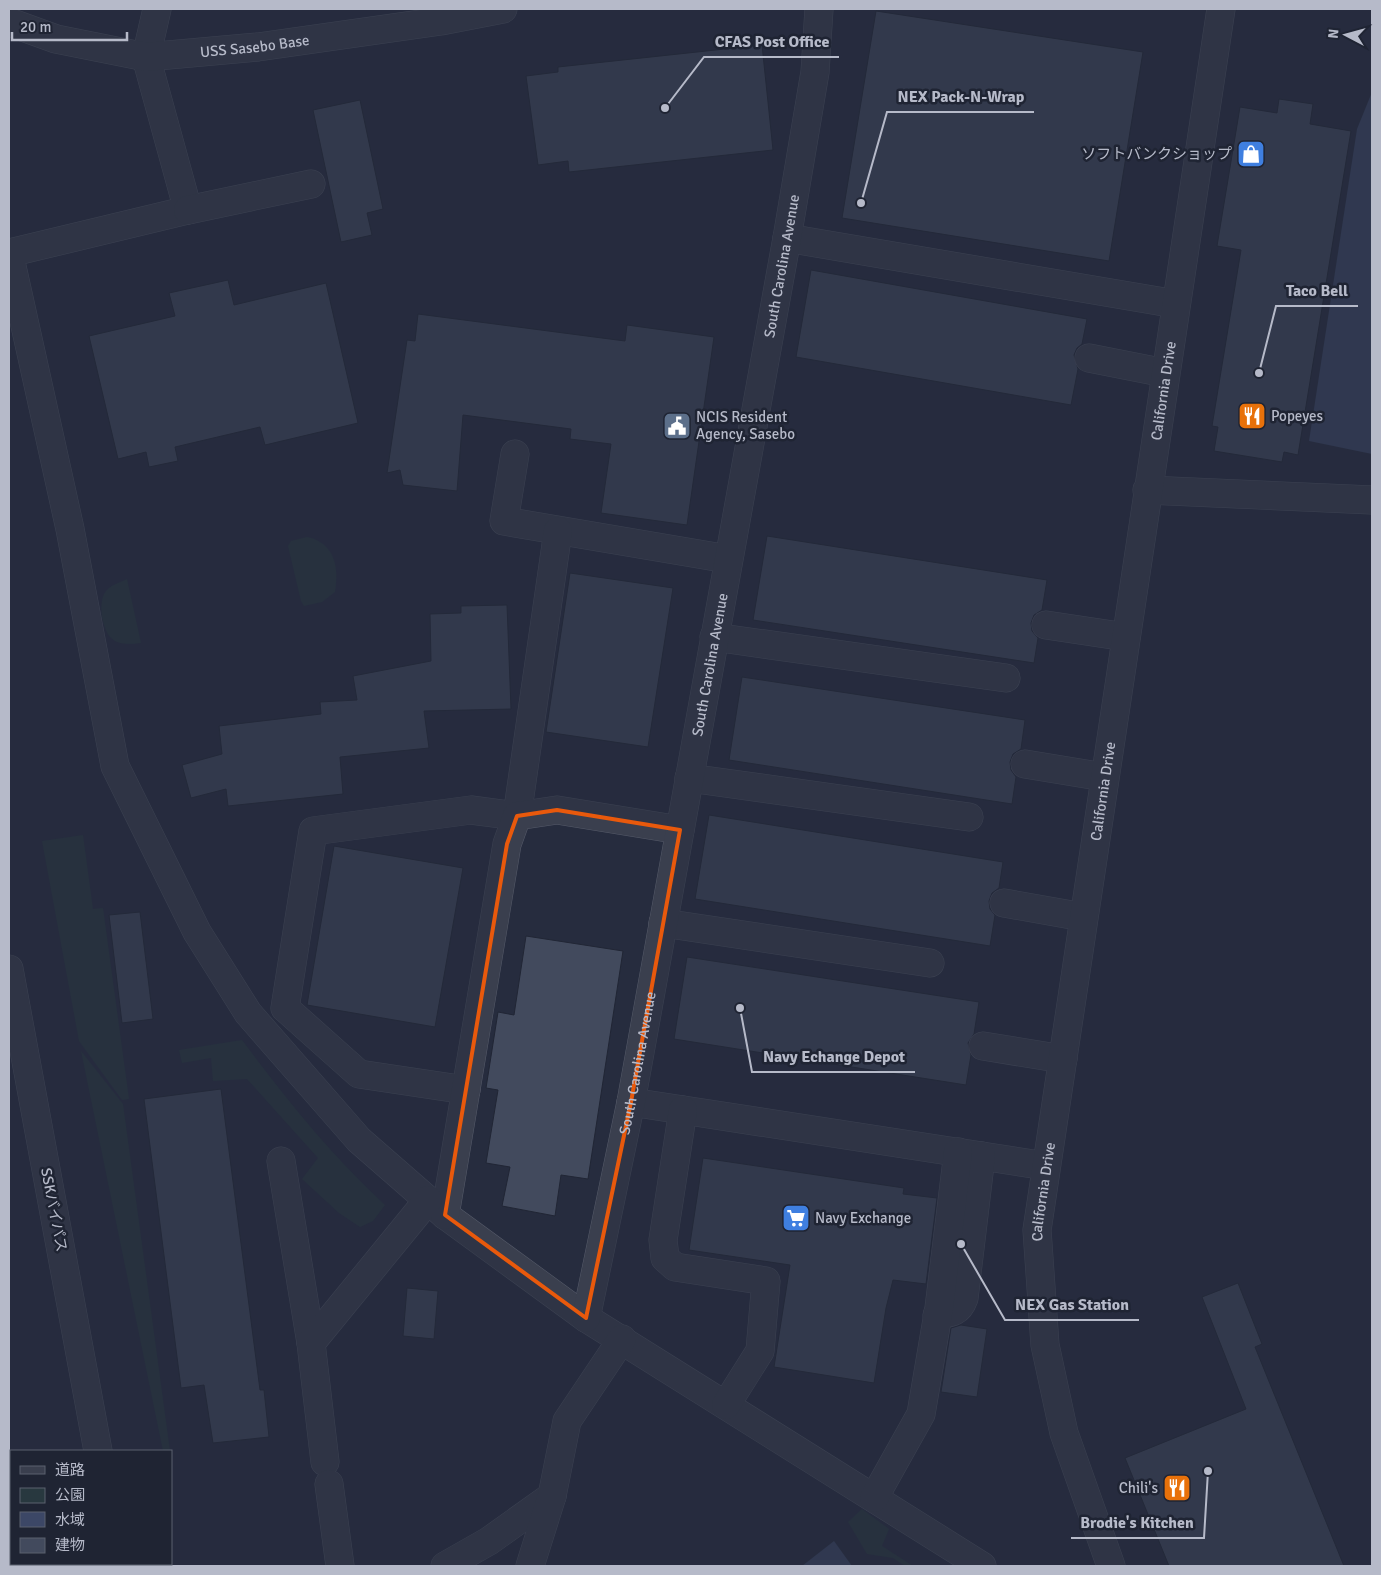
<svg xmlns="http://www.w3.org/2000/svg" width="1381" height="1575" viewBox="0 0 1381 1575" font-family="Signika,'Noto Sans JP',sans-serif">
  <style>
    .green { fill: #28383f }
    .water { fill: #3c4766 }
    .building { fill: #424a5d; stroke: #212635 }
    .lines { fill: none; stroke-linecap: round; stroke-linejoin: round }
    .minor-casing { stroke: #555a69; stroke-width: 29 }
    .minor { stroke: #3a3f4e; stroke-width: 28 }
    .marked { fill: none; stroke: #e8590c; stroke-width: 4; stroke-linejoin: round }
    .labels { text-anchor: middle; stroke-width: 5; stroke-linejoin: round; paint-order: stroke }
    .street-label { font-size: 15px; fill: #b6bac9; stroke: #1f2433 }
    .poi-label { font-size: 15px; fill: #b6bac9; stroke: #1f2433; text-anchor: start }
    .leader { fill: none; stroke: #b6bac9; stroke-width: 2 }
    .callout-dot { fill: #b6bac9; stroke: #1f2433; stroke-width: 2 }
    .callout-label { font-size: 16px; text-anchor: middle; font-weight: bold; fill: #b6bac9; stroke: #1f2433; stroke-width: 5; stroke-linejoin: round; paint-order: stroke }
  </style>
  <rect width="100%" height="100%" fill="#262c3e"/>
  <g class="green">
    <path d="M 307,537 C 335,543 339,567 335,592 L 322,602 L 304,606 L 301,601 L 288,546 L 291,541 Z"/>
    <path d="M 127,579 L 141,643 C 117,646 107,642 102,617 C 101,610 101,600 104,594 C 109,585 119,583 127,579 Z"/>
    <polygon points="83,835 93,909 103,908 129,1099 122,1100 79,1041 42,841"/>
    <path d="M 242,1040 C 286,1099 331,1155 385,1205 L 373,1221 L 360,1227 L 339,1213 L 302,1179 L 318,1158 L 247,1079 L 213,1081 L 211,1058 L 182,1063 L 179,1050 Z"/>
    <polygon points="81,1051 123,1104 170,1451 163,1451"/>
    <polygon points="862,1509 889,1529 882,1546 913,1566 905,1566 893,1558 867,1554 848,1522"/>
  </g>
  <g class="water">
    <polygon points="1372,92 1372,454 1309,441 1357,129"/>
    <polygon points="834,1541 852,1566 802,1566"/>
  </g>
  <g class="building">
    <polygon points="876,11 1143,52 1109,261 842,218"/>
    <polygon points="762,45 773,150 569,172 568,161 538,165 526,76 558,72 558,67"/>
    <polygon points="1279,99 1313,104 1310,124 1351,131 1298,455 1284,452 1282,462 1214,451 1218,427 1212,426 1241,250 1217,246 1240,107 1277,113"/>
    <polygon points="360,100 383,209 367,213 372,235 341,242 313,110"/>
    <polygon points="811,270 1087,319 1082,344 1077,348 1074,355 1078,369 1071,405 796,357"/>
    <polygon points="228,280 234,305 326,283 358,423 265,445 260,427 175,447 178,461 149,467 146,452 118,459 89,336 175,316 169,293"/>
    <polygon points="418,314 625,341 627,325 714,337 687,525 601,513 611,444 570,439 571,429 463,415 457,491 403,485 400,470 387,473 407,340 415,341"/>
    <polygon points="767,536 1047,580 1042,610 1034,615 1031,623 1032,631 1038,638 1034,663 753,620"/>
    <polygon points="570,573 673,588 648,747 546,732"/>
    <polygon points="507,605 511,709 424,711 429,748 340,757 343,794 228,806 226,789 191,798 182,765 222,754 219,726 321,714 320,702 357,700 353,676 431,661 430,614 461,613 461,606"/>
    <polygon points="742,677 1025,720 1021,749 1013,754 1010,762 1011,770 1016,777 1012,804 729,760"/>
    <polygon points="709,815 1003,862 999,888 992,893 989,901 990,909 995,915 990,946 695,899"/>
    <polygon points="334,846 463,868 435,1027 307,1005"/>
    <polygon points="140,912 153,1019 122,1023 109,915"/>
    <polygon points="526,936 623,951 588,1179 561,1175 555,1216 502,1206 510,1167 486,1163 498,1090 486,1088 498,1012 514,1015"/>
    <polygon points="687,957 979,1002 974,1034 968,1043 971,1055 966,1085 674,1039"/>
    <polygon points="221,1089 260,1390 264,1390 269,1437 213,1443 204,1385 181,1388 144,1099"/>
    <polygon points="703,1158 904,1188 903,1194 937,1198 926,1284 893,1280 886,1308 874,1383 774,1367 790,1265 689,1250"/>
    <polygon points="1238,1283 1262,1344 1255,1347 1344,1566 1169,1566 1125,1458 1246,1409 1202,1297"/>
    <polygon points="407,1288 438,1291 434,1339 403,1336"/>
    <polygon points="961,1325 987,1329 977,1397 941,1392 951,1328"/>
  </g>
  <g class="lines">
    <defs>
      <g id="minor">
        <polyline points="157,9 146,57 188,210 9,253 70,529 115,766 197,932 248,1013 359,1140 445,1215 586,1318 982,1566"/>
        <path id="s1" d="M 9,22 L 56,39 L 146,57 L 258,47 L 441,21 L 503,9"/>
        <polyline points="188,210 311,184"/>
        <polyline points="787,238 1176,304"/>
        <polyline points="1089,358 1165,373"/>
        <polyline points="515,454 504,521 728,559"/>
        <polyline points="1147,490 1372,500"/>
        <polyline points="1046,625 1126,637"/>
        <polyline points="714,637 1006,678"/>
        <polyline points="1025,764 1104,777"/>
        <polyline points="689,778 969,817"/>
        <polyline points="1004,903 1083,917"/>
        <polyline points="663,923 930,963"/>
        <polyline points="9,969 98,1451"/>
        <polyline points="983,1046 1063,1059"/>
        <polyline points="466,1090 359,1074 285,1008 313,831 471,810 517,816 558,531"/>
        <polyline points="631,1102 1046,1166"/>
        <polyline points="683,1110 663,1240 665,1258 675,1267 766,1281 760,1351 726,1405"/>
        <polyline points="281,1161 311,1343"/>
        <polyline points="445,1215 507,844 517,816 557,810 680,830"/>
        <path d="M 937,1315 C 952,1313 959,1312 964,1298 L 981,1156"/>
        <path id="s2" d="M 586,1318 L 631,1102 L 787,238 L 815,72 L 819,9"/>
        <polyline points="325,1462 311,1343 428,1200"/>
        <polyline points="329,1484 340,1566"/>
        <polyline points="874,1498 921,1414 939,1308 958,1152"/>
        <polyline points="119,1564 120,1566"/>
        <polyline points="445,1566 489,1541 552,1496"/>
        <polyline points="530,1566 552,1496 567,1421 622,1339"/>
        <path id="s3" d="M 1111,1566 L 1064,1433 L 1045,1345 L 1037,1230 L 1221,9"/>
      </g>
    </defs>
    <use href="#minor" class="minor-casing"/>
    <use href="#minor" class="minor"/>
  </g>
  <path d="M0 0H1381V1575H0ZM 557,810 L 680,830 L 631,1102 L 586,1318 L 445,1215 L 507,844 L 517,816 Z" fill="#262c3e" fill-opacity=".55" fill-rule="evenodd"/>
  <path class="marked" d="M 557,810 L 680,830 L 631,1102 L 586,1318 L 445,1215 L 507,844 L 517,816 Z"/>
  <defs>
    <symbol id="shop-square" viewBox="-11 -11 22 22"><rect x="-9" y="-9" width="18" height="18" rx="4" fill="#3f7fe0" stroke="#1f2433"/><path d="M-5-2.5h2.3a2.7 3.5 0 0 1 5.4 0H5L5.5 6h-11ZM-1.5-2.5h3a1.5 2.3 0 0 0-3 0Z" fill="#fff"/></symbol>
    <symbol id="restaurant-square" viewBox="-11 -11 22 22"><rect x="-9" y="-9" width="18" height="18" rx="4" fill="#e8710a" stroke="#1f2433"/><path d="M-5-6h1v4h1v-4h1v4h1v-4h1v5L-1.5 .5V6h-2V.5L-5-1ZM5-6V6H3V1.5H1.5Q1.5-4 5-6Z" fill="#fff"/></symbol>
    <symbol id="civic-square" viewBox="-11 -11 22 22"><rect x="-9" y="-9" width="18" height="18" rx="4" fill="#5c6f8a" stroke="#1f2433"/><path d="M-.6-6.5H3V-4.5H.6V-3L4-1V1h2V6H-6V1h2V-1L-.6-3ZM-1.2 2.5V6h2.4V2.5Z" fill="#fff"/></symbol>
    <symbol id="supermarket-square" viewBox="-11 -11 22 22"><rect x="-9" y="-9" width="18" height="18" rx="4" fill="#3f7fe0" stroke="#1f2433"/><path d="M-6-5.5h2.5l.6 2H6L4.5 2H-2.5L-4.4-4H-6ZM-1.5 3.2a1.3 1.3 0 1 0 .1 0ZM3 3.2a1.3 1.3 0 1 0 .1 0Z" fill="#fff"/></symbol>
  </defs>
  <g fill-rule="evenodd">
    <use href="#shop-square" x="1235" y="138" width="32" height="32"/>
    <use href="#restaurant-square" x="1236" y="400" width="32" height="32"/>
    <use href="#civic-square" x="661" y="410" width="32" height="32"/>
    <use href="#supermarket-square" x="780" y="1202" width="32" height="32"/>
    <use href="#restaurant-square" x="1161" y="1472" width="32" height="32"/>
  </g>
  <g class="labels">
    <g class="street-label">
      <text dy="5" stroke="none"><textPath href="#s1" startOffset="251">USS Sasebo Base</textPath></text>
      <text dy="5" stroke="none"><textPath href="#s2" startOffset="1070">South Carolina Avenue</textPath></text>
      <text dy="5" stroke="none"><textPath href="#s3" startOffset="1195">California Drive</textPath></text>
      <text dy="5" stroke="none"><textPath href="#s2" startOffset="665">South Carolina Avenue</textPath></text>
      <text dy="5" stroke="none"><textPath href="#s3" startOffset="790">California Drive</textPath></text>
      <text dy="5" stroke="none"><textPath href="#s2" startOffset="260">South Carolina Avenue</textPath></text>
      <text dy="5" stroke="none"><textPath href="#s3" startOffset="385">California Drive</textPath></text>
      <text transform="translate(54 1210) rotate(79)" y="5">SSKバイパス</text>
    </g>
    <g class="poi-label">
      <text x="1232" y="159" text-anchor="end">ソフトバンクショップ</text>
      <text x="1271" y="421">Popeyes</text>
      <text x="696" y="422">NCIS Resident<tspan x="696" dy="17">Agency, Sasebo</tspan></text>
      <text x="815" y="1223">Navy Exchange</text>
      <text x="1158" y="1493" text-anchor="end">Chili's</text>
    </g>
  </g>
  <path class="leader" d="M665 108L704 57H839M861 203L887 112H1034M1259 373L1276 306H1358M740 1008L752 1072H915M961 1244L1005 1320H1139M1208 1471L1204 1538H1071"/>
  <g class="callout-dot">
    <circle cx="665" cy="108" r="5"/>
    <circle cx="861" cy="203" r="5"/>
    <circle cx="1259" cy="373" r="5"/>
    <circle cx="740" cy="1008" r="5"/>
    <circle cx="961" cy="1244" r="5"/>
    <circle cx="1208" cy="1471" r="5"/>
  </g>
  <g class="callout-label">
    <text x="772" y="47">CFAS Post Office</text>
    <text x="961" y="102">NEX Pack-N-Wrap</text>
    <text x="1317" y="296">Taco Bell</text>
    <text x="834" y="1062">Navy Echange Depot</text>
    <text x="1072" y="1310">NEX Gas Station</text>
    <text x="1137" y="1528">Brodie's Kitchen</text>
  </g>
  <rect width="1381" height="1575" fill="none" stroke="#b6bac9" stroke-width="20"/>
  <rect x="10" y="1450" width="162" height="115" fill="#1f2433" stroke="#5b606f"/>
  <rect x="20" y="1466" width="25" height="8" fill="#3a3f4e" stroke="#5b606f"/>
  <text x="55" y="1475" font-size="15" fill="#b6bac9">道路</text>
  <rect x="20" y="1488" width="25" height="15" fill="#28383f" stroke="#5b606f"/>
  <text x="55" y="1500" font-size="15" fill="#b6bac9">公園</text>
  <rect x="20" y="1512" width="25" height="15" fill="#3c4766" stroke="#5b606f"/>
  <text x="55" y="1525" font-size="15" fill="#b6bac9">水域</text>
  <rect x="20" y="1538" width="25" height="15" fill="#424a5d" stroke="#5b606f"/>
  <text x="55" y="1550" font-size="15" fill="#b6bac9">建物</text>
  <g transform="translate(1346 35) rotate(276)" stroke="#1f2433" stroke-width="4" paint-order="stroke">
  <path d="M0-4L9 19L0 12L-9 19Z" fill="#b6bac9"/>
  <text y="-8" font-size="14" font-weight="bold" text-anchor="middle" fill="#b6bac9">N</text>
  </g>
  <path d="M12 32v8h115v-8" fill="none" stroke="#b6bac9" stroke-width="2.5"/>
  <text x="20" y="32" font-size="15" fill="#b6bac9" stroke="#1f2433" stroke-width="4" paint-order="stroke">20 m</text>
</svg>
